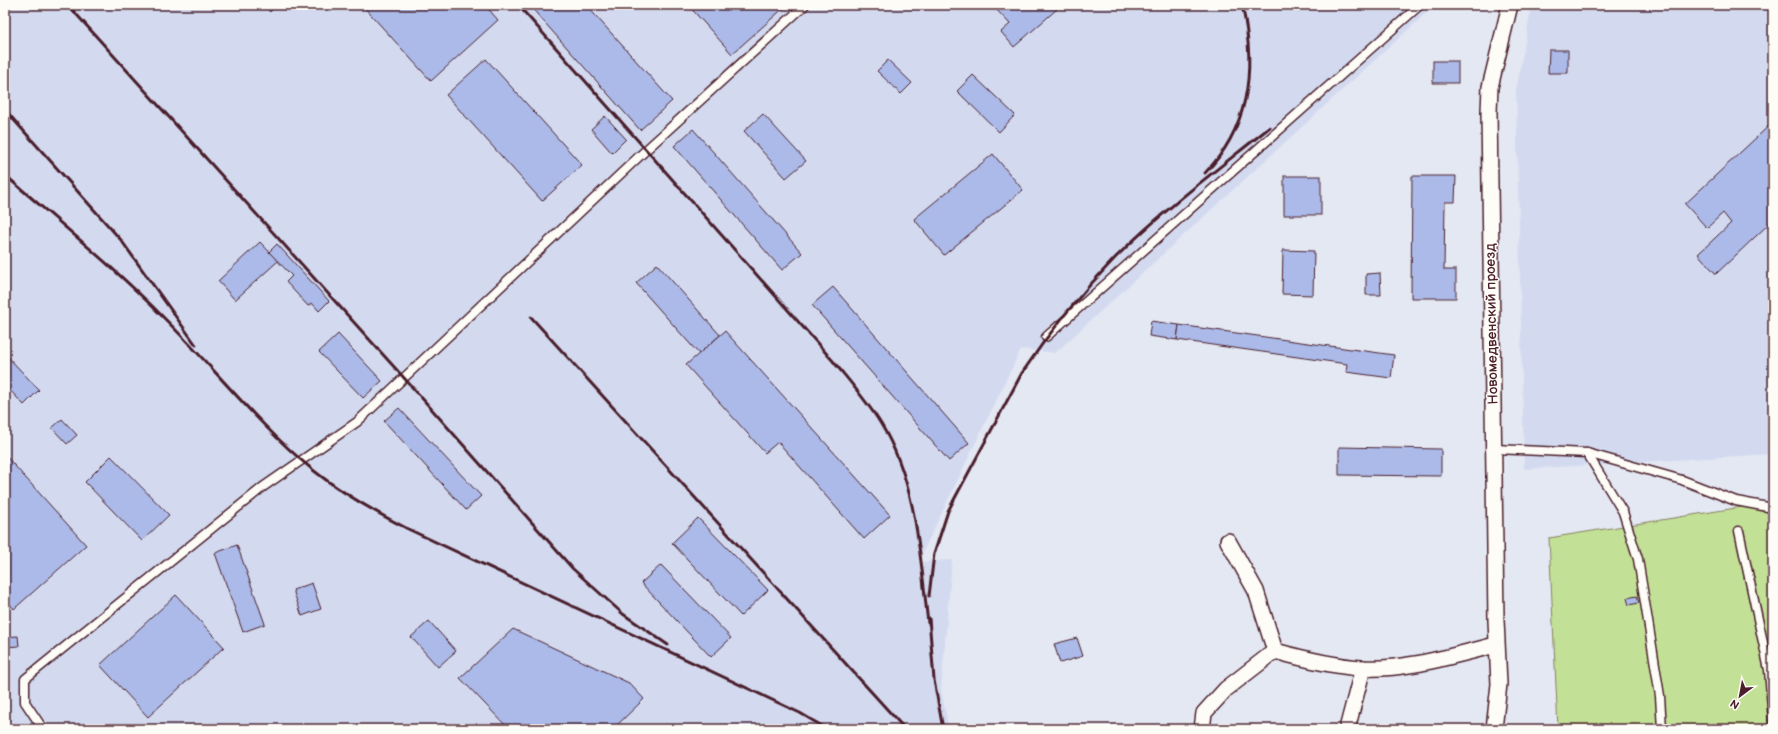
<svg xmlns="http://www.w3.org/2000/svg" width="1778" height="734" viewBox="0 0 1778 734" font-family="'Balsamiq Sans',sans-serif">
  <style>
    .built { fill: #d3daf0 }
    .green { fill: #c3e097; stroke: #868061 }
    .building { fill: #abbae9; stroke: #4a1f2b }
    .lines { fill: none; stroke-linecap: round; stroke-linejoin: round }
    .lane-casing { stroke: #4a1f2b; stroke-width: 11 }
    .street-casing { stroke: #4a1f2b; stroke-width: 18 }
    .lane { stroke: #fdfcf7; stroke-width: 8 }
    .street { stroke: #fdfcf7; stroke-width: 15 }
    .rail { stroke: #4a1f2b; stroke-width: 3 }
    .labels { text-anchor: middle; stroke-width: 3; stroke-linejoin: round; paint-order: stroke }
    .street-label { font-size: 14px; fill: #4a1f2b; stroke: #fdfcf7 }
  </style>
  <rect width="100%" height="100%" fill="#e4e8f3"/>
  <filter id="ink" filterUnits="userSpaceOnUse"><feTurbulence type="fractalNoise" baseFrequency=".025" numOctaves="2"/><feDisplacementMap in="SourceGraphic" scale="8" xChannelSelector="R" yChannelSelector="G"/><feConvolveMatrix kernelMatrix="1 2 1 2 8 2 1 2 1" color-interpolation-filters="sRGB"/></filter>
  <g filter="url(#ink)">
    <g class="built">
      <polygon points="5,5 1435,5 1055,353 1021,349 918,562 952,560 941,690 949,729 5,729"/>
      <polygon points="1532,5 1773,5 1773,454 1524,469 1516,91"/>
    </g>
    <polygon class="green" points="1773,502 1773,729 1558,729 1549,538"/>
    <g class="building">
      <polygon points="263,5 277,5 270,12"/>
      <polygon points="362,5 485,5 498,20 431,81"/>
      <polygon points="529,5 586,5 672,101 640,130"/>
      <polygon points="688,5 787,5 732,54"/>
      <polygon points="992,5 1054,5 1057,9 1014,47 1001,32 1010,24"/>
      <polygon points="1549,50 1568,50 1568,73 1548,73"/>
      <polygon points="486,59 582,165 542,201 446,95"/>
      <polygon points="888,60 912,83 901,94 877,71"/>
      <rect x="1433" y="61" width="25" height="22"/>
      <polygon points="973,75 1015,115 999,132 957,91"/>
      <polygon points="763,114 806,161 786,178 744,131"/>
      <polygon points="605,116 626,139 612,153 591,129"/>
      <polygon points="1773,122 1773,220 1716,274 1698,254 1731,223 1723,213 1707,228 1685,204"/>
      <polygon points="693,129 802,253 782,270 674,146"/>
      <polygon points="993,154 1023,190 944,255 914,219"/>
      <rect x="1284" y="176" width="37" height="39"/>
      <polygon points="1412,176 1456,176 1455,202 1445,202 1444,270 1456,270 1456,298 1411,298"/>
      <polygon points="260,242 278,261 235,300 218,281"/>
      <polygon points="277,244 329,301 319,311 312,303 308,306 286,282 292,276 269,252"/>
      <polygon points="1283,250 1314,251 1313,295 1282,294"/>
      <polygon points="657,264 720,335 699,354 636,283"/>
      <polygon points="1380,273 1381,295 1366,295 1366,274"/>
      <polygon points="833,287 969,443 949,461 812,305"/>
      <polygon points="1151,321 1179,325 1177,340 1149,336"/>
      <polygon points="1179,325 1394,355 1391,378 1346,372 1347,364 1177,340"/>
      <polygon points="725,331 890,515 864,539 778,442 765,453 686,365"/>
      <polygon points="338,334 382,381 363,398 319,352"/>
      <polygon points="7,356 39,390 24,405 5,385 5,358"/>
      <polygon points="399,408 481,496 466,510 384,421"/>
      <polygon points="62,419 77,435 67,444 52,428"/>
      <polygon points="1339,447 1441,449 1441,476 1339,475"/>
      <polygon points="5,455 86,545 14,609 5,599"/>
      <polygon points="111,456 169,515 142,541 85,482"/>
      <polygon points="698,518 768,590 741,616 672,543"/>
      <polygon points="237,545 265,624 243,632 215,553"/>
      <polygon points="661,565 731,638 711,657 641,583"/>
      <polygon points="312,583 321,609 302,616 293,590"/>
      <polygon points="176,595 224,647 148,717 100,665"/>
      <polygon points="1637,596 1639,603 1629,605 1627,598"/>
      <polygon points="429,621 456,651 438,667 411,637"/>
      <polygon points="513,629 629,683 644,699 613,729 509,729 460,678"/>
      <polygon points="18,636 19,646 5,647 5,637"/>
      <polygon points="1077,638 1083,656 1060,663 1054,644"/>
    </g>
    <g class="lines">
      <defs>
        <g id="lane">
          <polyline points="1046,337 1420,5"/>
          <polyline points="1493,449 1587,453 1682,480 1736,501 1773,508"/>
          <polyline points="1587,453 1623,512 1638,559 1660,696 1662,729"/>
          <polyline points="1739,531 1769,670 1773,721"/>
          <polyline points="43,729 25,702 25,679 263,487 357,422 647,149 805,5"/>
        </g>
        <g id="street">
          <path d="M 1228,541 L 1256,591 L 1275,651 C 1304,659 1332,666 1361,668 C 1405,671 1454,655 1496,645"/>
          <polyline points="1202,729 1204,713 1226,689 1275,651"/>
          <polyline points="1347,729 1363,668"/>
          <polyline points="1494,729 1499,684 1496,620 1489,112 1490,87 1510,5"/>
        </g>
      </defs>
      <use href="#lane" class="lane-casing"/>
      <use href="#street" class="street-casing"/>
      <use href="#lane" class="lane"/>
      <use href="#street" class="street"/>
      <g class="rail">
        <polyline points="68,5 405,379 573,569 623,614 668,645"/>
        <path d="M 518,5 L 833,361 C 850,382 867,401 881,424 C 917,483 920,556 928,623"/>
        <polyline points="5,110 121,240 196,345"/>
        <path d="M 1205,173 C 1251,126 1256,66 1242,5"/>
        <path d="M 5,175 C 60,223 116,269 167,321 C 216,370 259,426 313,470 C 343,494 375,512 408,529 L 800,713 L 827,729"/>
        <polyline points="531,317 905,729"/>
        <path d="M 929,596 L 934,554 L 948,511 L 1022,373 C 1048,334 1083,291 1115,258 C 1163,210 1218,169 1270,127"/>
        <polyline points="929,618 934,680 943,729"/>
      </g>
    </g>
  </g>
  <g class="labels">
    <g class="street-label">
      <text transform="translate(1491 324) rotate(-91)" y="5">Новомедвенский проезд</text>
    </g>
  </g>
  <rect width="1778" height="734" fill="none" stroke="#fdfcf7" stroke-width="20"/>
  <rect x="10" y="10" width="1758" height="714" fill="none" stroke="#4a1f2b" stroke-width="1.5" filter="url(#ink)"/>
  <g transform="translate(1740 696) rotate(212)" stroke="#fdfcf7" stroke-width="3" paint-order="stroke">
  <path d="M0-3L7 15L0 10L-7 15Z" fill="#4a1f2b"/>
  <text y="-6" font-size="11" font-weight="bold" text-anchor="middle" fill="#4a1f2b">N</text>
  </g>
</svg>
